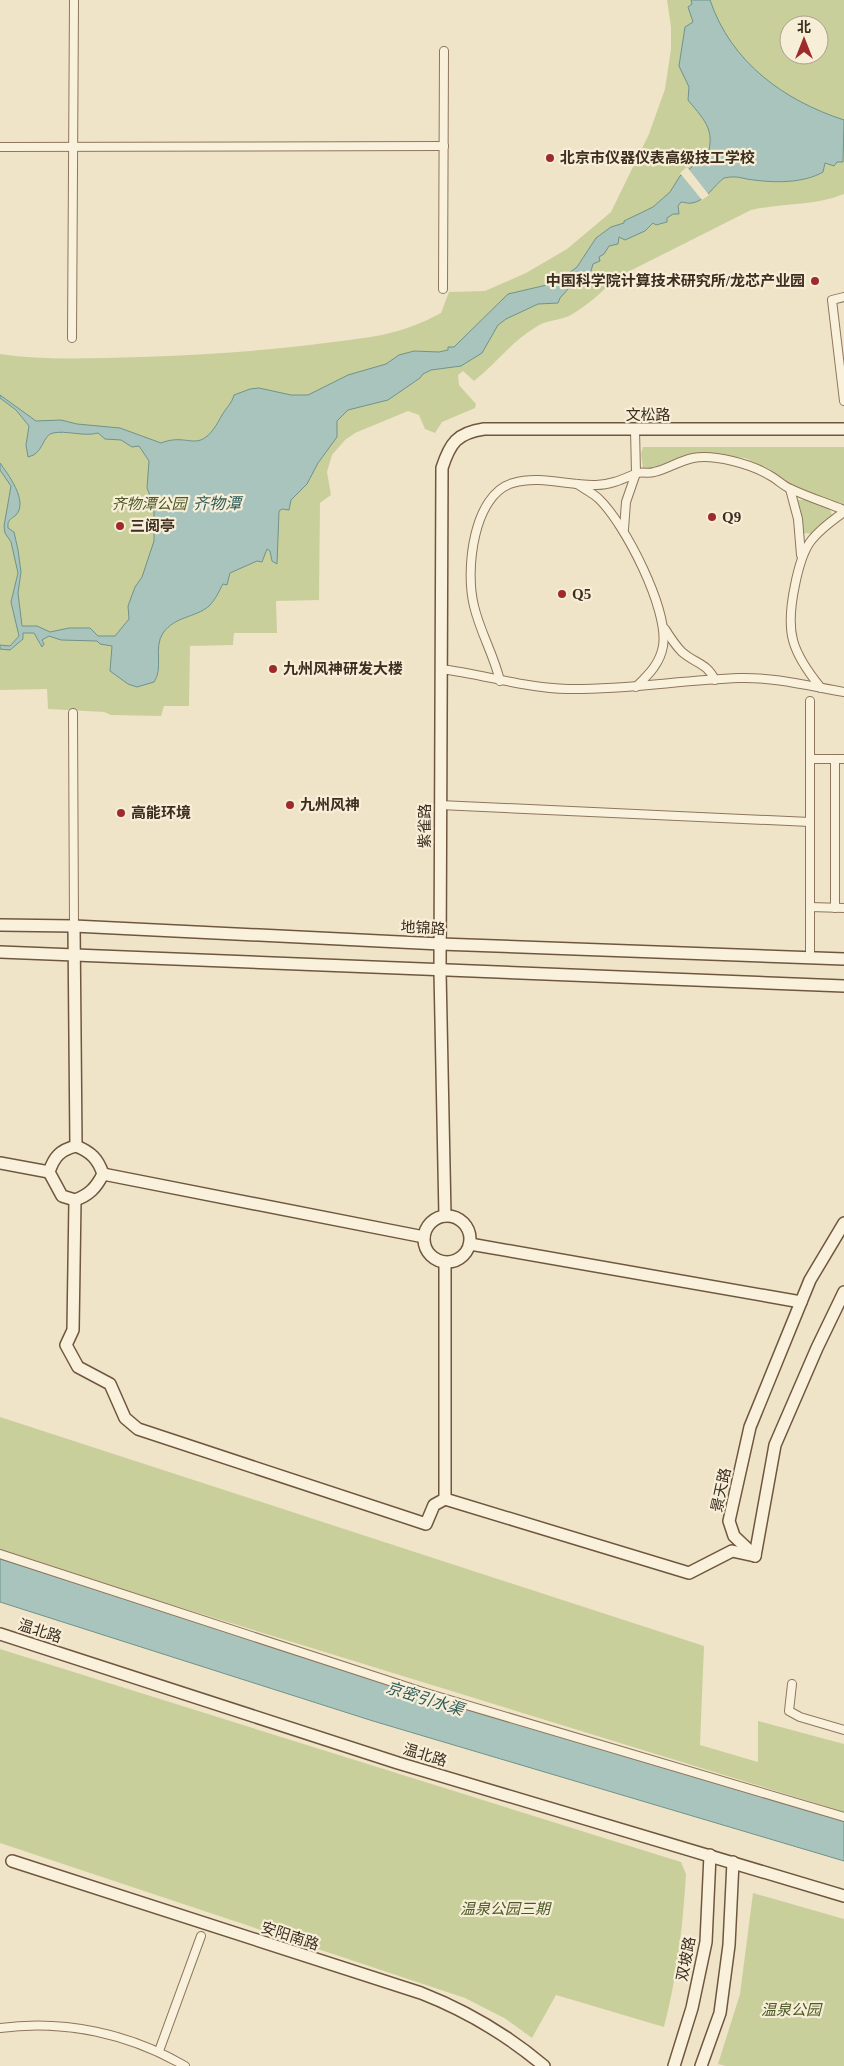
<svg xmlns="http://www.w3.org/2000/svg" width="844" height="2066" viewBox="0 0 844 2066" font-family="'Times New Roman','Noto Sans SC',serif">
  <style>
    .green { fill: #c9cf9b; fill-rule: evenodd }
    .water { fill: #a9c4bc; stroke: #6f938a }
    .pier { fill: #f0e4c8 }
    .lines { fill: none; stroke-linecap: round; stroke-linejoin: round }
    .street-casing { stroke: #8d765c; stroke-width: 10 }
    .secondary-casing { stroke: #6f573f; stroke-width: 14 }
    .street { stroke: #faf1dc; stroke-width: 8 }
    .secondary { stroke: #faf1dc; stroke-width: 11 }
    .poi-dot { fill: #9e2a2b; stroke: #f7eed8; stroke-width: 2 }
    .labels { text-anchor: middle; stroke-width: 4.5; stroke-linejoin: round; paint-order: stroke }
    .poi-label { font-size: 15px; font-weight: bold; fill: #3d2e20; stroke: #f7eed8; text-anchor: start }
    .street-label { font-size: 15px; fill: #3d2e20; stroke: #f7eed8 }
    .park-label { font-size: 15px; font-style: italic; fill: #4d5a26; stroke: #f7eed8 }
    .water-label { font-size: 16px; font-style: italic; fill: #2f5d5a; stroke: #f7eed8 }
  </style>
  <rect width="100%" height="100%" fill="#f0e4c8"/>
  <g class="green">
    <path d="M 667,0 L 844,0 L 844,194 C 815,206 782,203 751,210 L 614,279 C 602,293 585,307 569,316 C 558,321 546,320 536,327 C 512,341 496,364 474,381 L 463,371 L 458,375 L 459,385 L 476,404 L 475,408 L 442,422 L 435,433 L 425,429 L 419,415 L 408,411 L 355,433 L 345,440 L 332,455 L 327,472 L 331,495 L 320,503 L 319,600 L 276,601 L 277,633 L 234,633 L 233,645 L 190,646 L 189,706 L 164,706 L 161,716 L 111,715 L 104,712 L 48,709 L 47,689 L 0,690 L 0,354 C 46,361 93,358 140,357 C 202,355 263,351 325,343 C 371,337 398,336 441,313 L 449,292 L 485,291 L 526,273 L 567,249 L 611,212 L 649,134 L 665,89 L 671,49 L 671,27 ZM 789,25 L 819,25 L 819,55 L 789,55 Z"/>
    <polygon points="643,447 844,447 844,506 795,486 769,469 745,458 693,453 652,468 643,468 641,454"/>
    <polygon points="797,500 805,500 830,510 833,517 815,529 813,534 804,533"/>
    <polygon points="0,1417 704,1646 700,1745 758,1762 758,1721 844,1744 844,1812 0,1552"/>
    <path d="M 0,1649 L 681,1862 L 686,1874 C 683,1925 677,1977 664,2027 L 556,1995 L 532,2038 L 506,2019 L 465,1998 L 0,1843 Z"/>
    <polygon points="753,1893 844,1919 844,2066 726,2066 718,2064 740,1994"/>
  </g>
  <g class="water">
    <path d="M 691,0 L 710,0 C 731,62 783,100 844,120 L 843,162 L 837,162 L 834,166 L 825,163 L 823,172 C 804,183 776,183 754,180 C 741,179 739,175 724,178 C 714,185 706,201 692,203 C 689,204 684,202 681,202 L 678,206 L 679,214 L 673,214 L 667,218 L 667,222 L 656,225 L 653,223 L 645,231 L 625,240 L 619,237 L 618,244 L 609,246 L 604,254 L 599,257 L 600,261 L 593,264 L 591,271 L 574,289 L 569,288 L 560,298 L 558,303 L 538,304 L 506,319 L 498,325 L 482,353 L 461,366 L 431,370 L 423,374 L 420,378 L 388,400 L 348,410 L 337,421 L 337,437 L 318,463 L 307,484 L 291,500 L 289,510 L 282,509 L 279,511 L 277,564 L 272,561 L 270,551 L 267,549 L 262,562 L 257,561 L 230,573 L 227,585 L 223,584 C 219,591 216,599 209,606 C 195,618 175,616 163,633 C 153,648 164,668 154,682 L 137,687 L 128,684 L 110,671 L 112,646 L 100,644 L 97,641 L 61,640 L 49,636 L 42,640 L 44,644 L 42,647 L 34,633 L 23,633 L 23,639 L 10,650 L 0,649 L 0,645 L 10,646 L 19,636 L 11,602 L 18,573 L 11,542 L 5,533 L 4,526 L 11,486 L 0,470 L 0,463 C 7,473 29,501 16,515 C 13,518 10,518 8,523 L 8,528 L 14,532 L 18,550 L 21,572 L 18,593 L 22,626 L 37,626 L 50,632 L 69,628 L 90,628 L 98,636 L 115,636 L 129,619 L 128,606 L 135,587 L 142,577 L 154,541 L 154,506 L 147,488 L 149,461 L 139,446 L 132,447 L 121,440 L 105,439 L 98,433 C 84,437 66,430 53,433 C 42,435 44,454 28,457 L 26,445 L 29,426 L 16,410 L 0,398 L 0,395 L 36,421 L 61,420 L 77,424 L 120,428 L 161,443 C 191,431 199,459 222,415 C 226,408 232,403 234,395 L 250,389 L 259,388 L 291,395 L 308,395 L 348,375 L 386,364 L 399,355 L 414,351 L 439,352 L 448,350 L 448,347 L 454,347 L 508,294 L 551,284 L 561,279 L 577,267 L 596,238 L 611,227 L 624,223 L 624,221 L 653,207 L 670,192 L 680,176 L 697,163 L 706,161 C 716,131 707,123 688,100 L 689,87 L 679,66 L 685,27 L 693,22 L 688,7 L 692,4 Z"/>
    <polygon points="0,1559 428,1696 844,1820 844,1861 373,1721 0,1602"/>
  </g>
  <polygon class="pier" points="687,167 709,195 702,200 680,173"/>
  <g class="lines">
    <defs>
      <g id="street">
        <polyline points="0,147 444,146"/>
        <polyline points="443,289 444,51"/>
        <polyline points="844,297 832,300 844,401"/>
        <polyline points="72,338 74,0"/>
        <path d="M 577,484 C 584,489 593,493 599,499 C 625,524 669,610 663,646 C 660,664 648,675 636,687"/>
        <polyline points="790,489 798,519 801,555"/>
        <polyline points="624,529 626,502 636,473 635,430"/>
        <path d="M 665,629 C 670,637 675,645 682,652 C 696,664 707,663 715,680"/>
        <path d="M 440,669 C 483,674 524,688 568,689 C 625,690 681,680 739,678 C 774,677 809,686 844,692"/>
        <path d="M 500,681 C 494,655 480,632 474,606 C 465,571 473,494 513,483 C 541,475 568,486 596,485 C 610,485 623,479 635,474 C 641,471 648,474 654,472 C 667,469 679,461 693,458 C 714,454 751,464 769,475 C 777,479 783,486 791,489 C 808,497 827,503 844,510"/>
        <path d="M 821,688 C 791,651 785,632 795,585 C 803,545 810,536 844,512"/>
        <polyline points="810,701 810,958"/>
        <polyline points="73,713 74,926"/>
        <polyline points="810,759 844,759"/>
        <polyline points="835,759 835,908"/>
        <polyline points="440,805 810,822"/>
        <polyline points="810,907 844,908"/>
        <polyline points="0,1554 426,1693 844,1817"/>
        <polyline points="792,1684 789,1711 800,1717 844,1730"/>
        <path d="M 0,2028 C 64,2019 130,2034 185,2066"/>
        <polyline points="159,2051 201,1936"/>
      </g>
      <g id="secondary">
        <polyline points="0,925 74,926 440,944 844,959"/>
        <polyline points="74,926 76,1146"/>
        <polyline points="0,952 844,986"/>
        <path d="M 76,1146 C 91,1152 98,1159 103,1174 C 96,1188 89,1195 75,1200 L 62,1196 L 49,1172 C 54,1157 60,1150 76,1146 Z"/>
        <polyline points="0,1163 49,1172"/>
        <polyline points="103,1174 424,1237"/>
        <polyline points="75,1200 73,1330 66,1345 78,1367 110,1384 125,1418 138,1429 426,1524 434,1505 445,1499 689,1573 732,1551 755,1556"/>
        <circle cx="447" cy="1239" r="23"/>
        <path d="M 445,1216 L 440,971 L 442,468 C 450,443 457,433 484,429 L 844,429"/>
        <polyline points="470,1244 801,1302"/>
        <polyline points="445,1263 445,1499"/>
        <polyline points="754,1555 734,1536 729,1521 750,1427 810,1280 844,1223"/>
        <polyline points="755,1556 775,1445 817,1348 844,1292"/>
        <polyline points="0,1634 398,1763 844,1896"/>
        <path d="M 12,1861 L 421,1993 C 467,2011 506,2034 544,2066"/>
        <polyline points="674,2066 692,2008 706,1942 710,1855"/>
        <polyline points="701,2066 720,2013 729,1945 733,1862"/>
      </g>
    </defs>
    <use href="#street" class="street-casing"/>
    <use href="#secondary" class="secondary-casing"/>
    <use href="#street" class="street"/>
    <use href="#secondary" class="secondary"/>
  </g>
  <g class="poi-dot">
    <circle cx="550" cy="158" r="5"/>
    <circle cx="815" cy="281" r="5"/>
    <circle cx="712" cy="517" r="5"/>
    <circle cx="120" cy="526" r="5"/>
    <circle cx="562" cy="594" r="5"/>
    <circle cx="273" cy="669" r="5"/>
    <circle cx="290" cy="805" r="5"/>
    <circle cx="121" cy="813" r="5"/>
  </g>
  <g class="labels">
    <g class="poi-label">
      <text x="560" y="163">北京市仪器仪表高级技工学校</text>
      <text x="805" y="286" text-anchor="end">中国科学院计算技术研究所/龙芯产业园</text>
      <text x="722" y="522">Q9</text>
      <text x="130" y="531">三阅亭</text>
      <text x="572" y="599">Q5</text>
      <text x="283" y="674">九州风神研发大楼</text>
      <text x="300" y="810">九州风神</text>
      <text x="131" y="818">高能环境</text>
    </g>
    <g class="street-label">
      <text x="648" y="420">文松路</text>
      <text transform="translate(425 826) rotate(-90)" y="5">紫雀路</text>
      <text transform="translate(423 928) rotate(3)" y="5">地锦路</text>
      <text transform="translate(721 1490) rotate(-78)" y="5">景天路</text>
      <text transform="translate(40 1631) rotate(18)" y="5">温北路</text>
      <text transform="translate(425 1755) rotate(17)" y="5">温北路</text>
      <text transform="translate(290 1936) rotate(18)" y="5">安阳南路</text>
      <text transform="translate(686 1959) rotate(-79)" y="5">双坡路</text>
    </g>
    <g class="park-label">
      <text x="149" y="509">齐物潭公园</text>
      <text x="505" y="1914">温泉公园三期</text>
      <text x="791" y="2015">温泉公园</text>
    </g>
    <g class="water-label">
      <text x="217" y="509">齐物潭</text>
      <text transform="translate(425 1698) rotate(17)" y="6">京密引水渠</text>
    </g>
  </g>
  <g transform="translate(804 40)"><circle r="24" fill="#f7eed8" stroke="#ada18e"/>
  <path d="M0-4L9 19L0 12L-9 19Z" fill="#9e2a2b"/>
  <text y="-8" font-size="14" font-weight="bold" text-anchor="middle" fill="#3d2e20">北</text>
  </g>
</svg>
